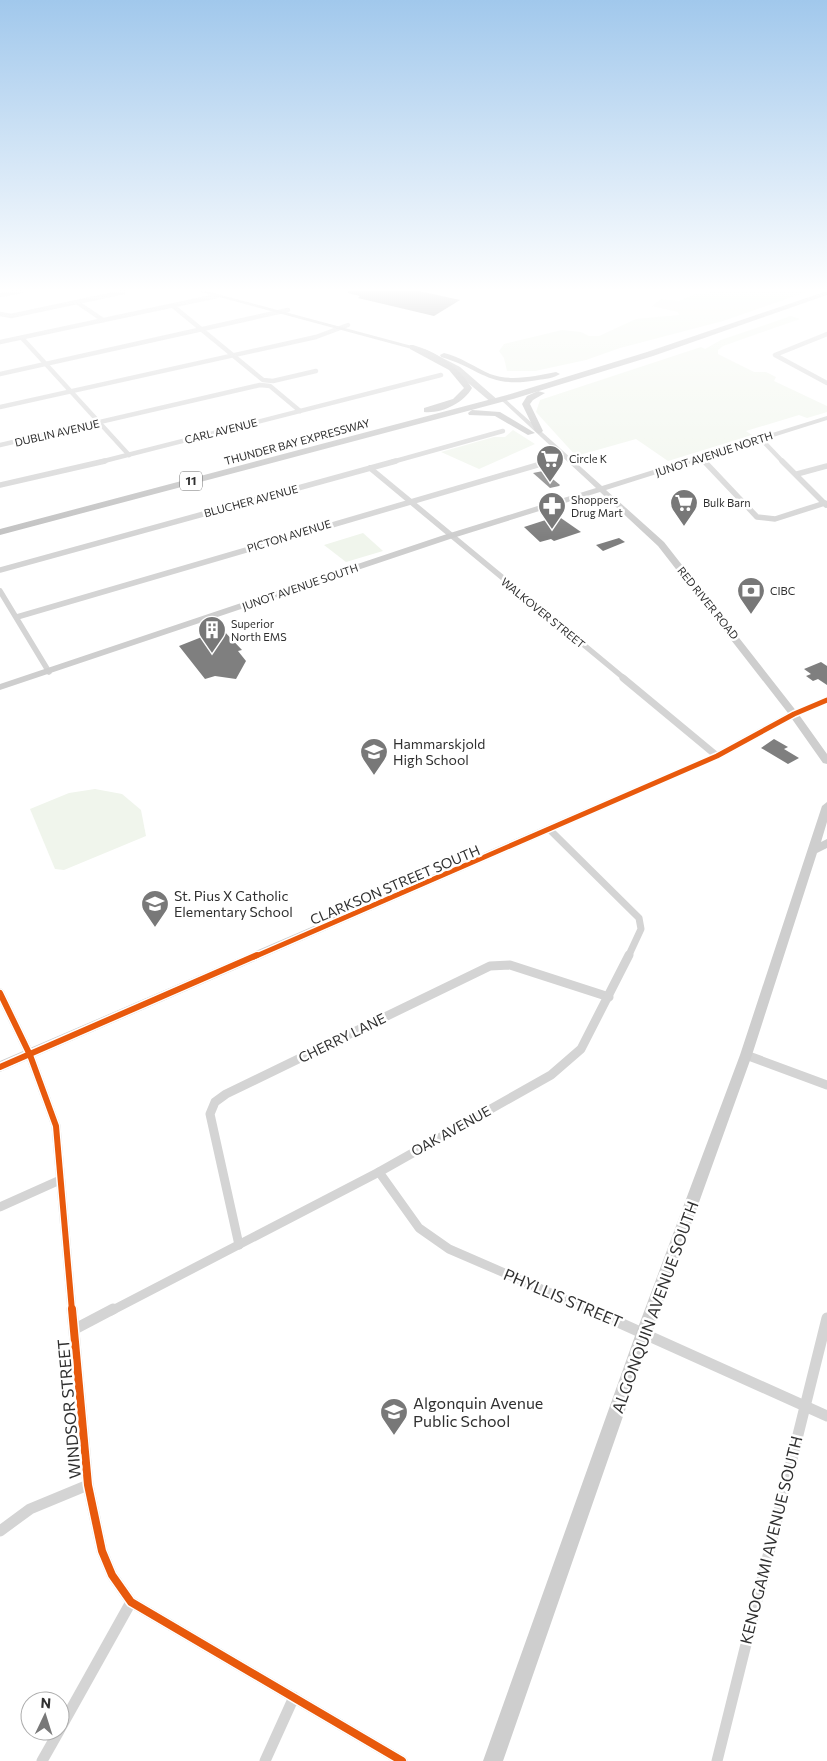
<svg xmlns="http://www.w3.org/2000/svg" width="827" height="1761" viewBox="0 0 827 1761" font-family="Commissioner,sans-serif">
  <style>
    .green { fill: #f0f5ec }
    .building { fill: #7f7f7f }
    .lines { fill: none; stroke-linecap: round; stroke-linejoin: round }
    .street-far4 { stroke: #d4d4d4; stroke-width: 4.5 }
    .street-far3 { stroke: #d4d4d4; stroke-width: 5.5 }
    .street-far2 { stroke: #d4d4d4; stroke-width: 7 }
    .street-far1 { stroke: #d4d4d4; stroke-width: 9 }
    .street { stroke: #d4d4d4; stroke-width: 11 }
    .secondary { fill: #cecece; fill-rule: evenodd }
    .primary { fill: #c8c8c8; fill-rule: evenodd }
    .highway { fill: #c2c2c2; fill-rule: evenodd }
    .cycleway-far2-casing { stroke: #fff; stroke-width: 8 }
    .cycleway-far1-casing { stroke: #fff; stroke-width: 9 }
    .cycleway-casing { stroke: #fff; stroke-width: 11 }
    .cycleway-far2 { stroke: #e8590c; stroke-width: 5 }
    .cycleway-far1 { stroke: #e8590c; stroke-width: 6 }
    .cycleway { stroke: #e8590c; stroke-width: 8 }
    .labels { text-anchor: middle; stroke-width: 5; stroke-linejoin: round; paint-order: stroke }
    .far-street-label { font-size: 11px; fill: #303030; stroke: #fff }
    .far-poi-label { font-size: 11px; fill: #303030; stroke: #fff; text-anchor: start }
    .shield { fill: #fff; stroke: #6e6e6e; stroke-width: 1 }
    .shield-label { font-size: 12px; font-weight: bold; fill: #303030 }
    .poi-label { font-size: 14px; fill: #303030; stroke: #fff; text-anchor: start }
    .street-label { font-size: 14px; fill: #303030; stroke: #fff }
    .near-street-label { font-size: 16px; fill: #303030; stroke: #fff }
    .near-poi-label { font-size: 16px; fill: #303030; stroke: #fff; text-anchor: start }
  </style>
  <rect width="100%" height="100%" fill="#fff"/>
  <g class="green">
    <polygon points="716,291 810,291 723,321 620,348 586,360 535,371 507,371 504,358 499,351 504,344 562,330 581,332 589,336 599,336 636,319 679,315 678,312 652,306 661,299 679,301 695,294"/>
    <polygon points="791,316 800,319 723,346 718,350 718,354 754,372 766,372 776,377 774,381 827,406 827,412 807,418 799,415 746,431 752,435 668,461 636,439 576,456 536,412 540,400 701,347 705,349 721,340"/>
    <polygon points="513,430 535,444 479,469 441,452 494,437 505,437"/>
    <polygon points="363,533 383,551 346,562 324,545"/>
    <polygon points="95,789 122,794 141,810 146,836 64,870 55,869 30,809 69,793"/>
  </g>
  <g class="building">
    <polygon points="348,291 419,291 460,300 434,316 358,298 360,296 348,293"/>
    <polygon points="543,471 560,485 559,486 550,488 533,473"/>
    <polygon points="558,516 581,532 554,541 551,539 540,542 524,527"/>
    <polygon points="619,538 625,542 603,551 596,545"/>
    <polygon points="222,629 242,650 238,651 246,661 236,679 215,676 205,679 179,646"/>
    <polygon points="821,662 827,666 827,685 818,679 813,681 806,676 811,674 804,669"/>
    <polygon points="774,739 788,747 784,749 799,758 788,764 761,748"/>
  </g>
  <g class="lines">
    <g class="street-far4">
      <polyline points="0,295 22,291"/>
      <polyline points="78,303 103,320"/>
      <polyline points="173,306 263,380 273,381 316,371"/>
      <polyline points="0,314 11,316 124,292"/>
      <polyline points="827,334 775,355 827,383"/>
      <polyline points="22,338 129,455"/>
      <polyline points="0,342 217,296"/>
      <polyline points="0,374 288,310"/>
      <polyline points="0,407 316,337 348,325"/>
      <polyline points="761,439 783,462"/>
      <polyline points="0,445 260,385 270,386 300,411"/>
      <polyline points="702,458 706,462"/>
      <polyline points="100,462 441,375"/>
      <polyline points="392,462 503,431"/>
      <polyline points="547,462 563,457"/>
    </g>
    <g class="street-far3">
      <polyline points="704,461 757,517 775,519 825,503"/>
      <polyline points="782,461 826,505"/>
      <polyline points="370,468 625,679"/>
      <polyline points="797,474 827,466"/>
      <polyline points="0,485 105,461"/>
      <polyline points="0,570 396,461"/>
      <polyline points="0,591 49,672"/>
      <polyline points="17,617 551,461"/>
    </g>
    <g class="street-far2">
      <polyline points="623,678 717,756"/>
      <polyline points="794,714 827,700"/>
      <polyline points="550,830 639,918 641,929 628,957"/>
    </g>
    <g class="street-far1">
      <polyline points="0,993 30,1055 56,1126 72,1311"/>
      <polyline points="746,1055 827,1085"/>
      <polyline points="379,1172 419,1228 449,1249 592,1311"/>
      <polyline points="0,1207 60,1180"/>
      <polyline points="239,1245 210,1114 215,1102 226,1094 490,966 510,965 609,997"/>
      <polyline points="111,1311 379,1172 551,1075 581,1049 629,955"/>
    </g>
    <g class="street">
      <polyline points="72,1309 88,1485 102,1551 112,1575 131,1602 402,1761"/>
      <polyline points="589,1309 827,1416"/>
      <polyline points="75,1329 113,1309"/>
      <polyline points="0,1531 30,1509 88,1485"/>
      <polyline points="60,1729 131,1602"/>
      <polyline points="42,1761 59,1731"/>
      <polyline points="265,1761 294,1697"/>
      <polyline points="717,1761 827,1318"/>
    </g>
    <g class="secondary">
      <polygon points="503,397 602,486 827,416 827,420 606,490 664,542 797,712 827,754 827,764 823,763 792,719 721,758 0,1072 0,1061 713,754 788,713 658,546 600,492 453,538 0,690 0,684 447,534 596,488 501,400 501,398"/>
      <polygon points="827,802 827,822 821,842 827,839 827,848 817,853 752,1055 652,1333 503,1761 483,1761 636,1333 740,1055 822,806"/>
    </g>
    <polygon class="primary" points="197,291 206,291 427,350 460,367 499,401 492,403 454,371 423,352"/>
    <g class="highway">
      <polygon points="827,291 827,295 653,356 513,399 0,535 0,529 507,395 647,352"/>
      <path d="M 413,345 C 437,352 459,367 472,388 C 464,403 441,414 424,412 L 424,408 L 453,399 L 464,388 L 449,370 L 410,349 L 410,345 Z"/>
      <path d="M 444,353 C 461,357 474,367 490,374 C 511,382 535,376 556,372 L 560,374 C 554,378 545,379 538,380 C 488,389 482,369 441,357 L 440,355 Z"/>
      <polygon points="538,391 545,393 533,400 530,404 543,431 539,434 535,431 522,404 527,396"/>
      <polygon points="472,410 500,412 535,433 528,435 495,416 469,415 468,413"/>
    </g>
    <defs>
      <polyline id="cycleway-far2" points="254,957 717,756 794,714 827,700"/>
      <g id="cycleway-far1">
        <polyline points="0,993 30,1055 56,1126 72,1311"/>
        <polyline points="0,1067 257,955"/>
      </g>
      <polyline id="cycleway" points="72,1309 88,1485 102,1551 112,1575 131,1602 402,1761"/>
    </defs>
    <use href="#cycleway-far2" class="cycleway-far2-casing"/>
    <use href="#cycleway-far1" class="cycleway-far1-casing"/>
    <use href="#cycleway" class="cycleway-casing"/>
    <use href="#cycleway-far2" class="cycleway-far2"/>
    <use href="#cycleway-far1" class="cycleway-far1"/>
    <use href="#cycleway" class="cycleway"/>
  </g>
  <linearGradient id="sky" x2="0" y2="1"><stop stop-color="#a1c8ec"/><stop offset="0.54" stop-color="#fff"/><stop offset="1" stop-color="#fff" stop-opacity="0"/></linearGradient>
  <rect width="827" height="537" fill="url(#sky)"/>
  <defs>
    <symbol id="supermarket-pin" viewBox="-11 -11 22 30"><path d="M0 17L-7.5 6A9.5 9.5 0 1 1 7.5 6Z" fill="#787878" stroke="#fff"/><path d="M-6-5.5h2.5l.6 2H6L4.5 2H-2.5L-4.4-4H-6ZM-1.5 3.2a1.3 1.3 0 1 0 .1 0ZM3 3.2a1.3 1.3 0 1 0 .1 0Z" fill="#fff"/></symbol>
    <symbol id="pharmacy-pin" viewBox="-11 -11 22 30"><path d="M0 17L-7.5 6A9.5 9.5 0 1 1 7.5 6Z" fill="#787878" stroke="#fff"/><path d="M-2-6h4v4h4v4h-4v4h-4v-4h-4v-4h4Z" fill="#fff"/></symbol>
    <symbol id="bank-pin" viewBox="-11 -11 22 30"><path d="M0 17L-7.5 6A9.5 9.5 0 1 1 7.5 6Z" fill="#787878" stroke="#fff"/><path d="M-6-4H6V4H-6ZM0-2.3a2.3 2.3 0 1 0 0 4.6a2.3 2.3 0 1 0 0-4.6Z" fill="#fff"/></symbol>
    <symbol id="building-pin" viewBox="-11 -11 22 30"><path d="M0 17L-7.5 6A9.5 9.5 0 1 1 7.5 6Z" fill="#787878" stroke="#fff"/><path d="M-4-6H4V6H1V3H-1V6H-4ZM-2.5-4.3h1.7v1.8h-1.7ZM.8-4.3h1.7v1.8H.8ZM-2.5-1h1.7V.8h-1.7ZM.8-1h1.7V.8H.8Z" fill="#fff"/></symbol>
    <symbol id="school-pin" viewBox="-11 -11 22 30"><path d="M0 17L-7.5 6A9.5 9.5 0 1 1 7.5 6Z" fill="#787878" stroke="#fff"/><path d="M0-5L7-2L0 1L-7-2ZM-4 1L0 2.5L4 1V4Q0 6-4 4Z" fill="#fff"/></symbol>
  </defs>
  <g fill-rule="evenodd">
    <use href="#supermarket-pin" x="534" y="443" width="32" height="43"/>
    <use href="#supermarket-pin" x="668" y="487" width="32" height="43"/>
    <use href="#pharmacy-pin" x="536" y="490" width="32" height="43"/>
    <use href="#bank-pin" x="735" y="575" width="32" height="43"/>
    <use href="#building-pin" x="196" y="614" width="32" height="43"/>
    <use href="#school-pin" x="358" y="736" width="32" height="43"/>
    <use href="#school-pin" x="139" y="888" width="32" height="43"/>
    <use href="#school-pin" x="378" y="1396" width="32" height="43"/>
  </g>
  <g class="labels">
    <g class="far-street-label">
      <text transform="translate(221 431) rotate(-14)" y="4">CARL AVENUE</text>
      <text transform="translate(57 433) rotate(-13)" y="4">DUBLIN AVENUE</text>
      <text transform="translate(297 442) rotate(-15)" y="4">THUNDER BAY EXPRESSWAY</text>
      <text transform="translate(714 454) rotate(-18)" y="4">JUNOT AVENUE NORTH</text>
      <text transform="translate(251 501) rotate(-15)" y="4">BLUCHER AVENUE</text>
      <text transform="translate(289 536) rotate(-17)" y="4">PICTON AVENUE</text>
      <text transform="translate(300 587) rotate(-19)" y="4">JUNOT AVENUE SOUTH</text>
      <text transform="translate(708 603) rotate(51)" y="4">RED RIVER ROAD</text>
      <text transform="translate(543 613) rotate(39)" y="4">WALKOVER STREET</text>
    </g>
    <g class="far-poi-label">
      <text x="569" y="463">Circle K</text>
      <text x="571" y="504">Shoppers<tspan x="571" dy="13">Drug Mart</tspan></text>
      <text x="703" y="507">Bulk Barn</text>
      <text x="770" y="595">CIBC</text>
      <text x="231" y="628">Superior<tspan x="231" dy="13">North EMS</tspan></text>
    </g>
    <rect class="shield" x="180" y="471.5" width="22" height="19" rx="4"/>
    <g class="shield-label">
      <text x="191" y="485">11</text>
    </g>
    <g class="poi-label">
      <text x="393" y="749">Hammarskjold<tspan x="393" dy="16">High School</tspan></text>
      <text x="174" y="901">St. Pius X Catholic<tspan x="174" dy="16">Elementary School</tspan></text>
    </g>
    <g class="street-label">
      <text transform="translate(395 885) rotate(-23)" y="5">CLARKSON STREET SOUTH</text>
      <text transform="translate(342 1038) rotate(-26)" y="5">CHERRY LANE</text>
      <text transform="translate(451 1131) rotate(-29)" y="5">OAK AVENUE</text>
    </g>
    <g class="near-street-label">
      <text transform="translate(563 1298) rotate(23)" y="6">PHYLLIS STREET</text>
      <text transform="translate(655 1307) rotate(-70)" y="6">ALGONQUIN AVENUE SOUTH</text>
      <text transform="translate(69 1409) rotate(-95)" y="6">WINDSOR STREET</text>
      <text transform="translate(771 1540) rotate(-76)" y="6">KENOGAMI AVENUE SOUTH</text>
    </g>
    <g class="near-poi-label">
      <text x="413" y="1409">Algonquin Avenue<tspan x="413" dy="18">Public School</tspan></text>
    </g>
  </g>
  <g transform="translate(45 1716) rotate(4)"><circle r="24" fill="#ffffff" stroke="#acacac"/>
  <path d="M0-4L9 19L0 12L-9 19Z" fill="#787878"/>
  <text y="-8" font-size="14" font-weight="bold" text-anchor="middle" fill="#303030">N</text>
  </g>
</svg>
